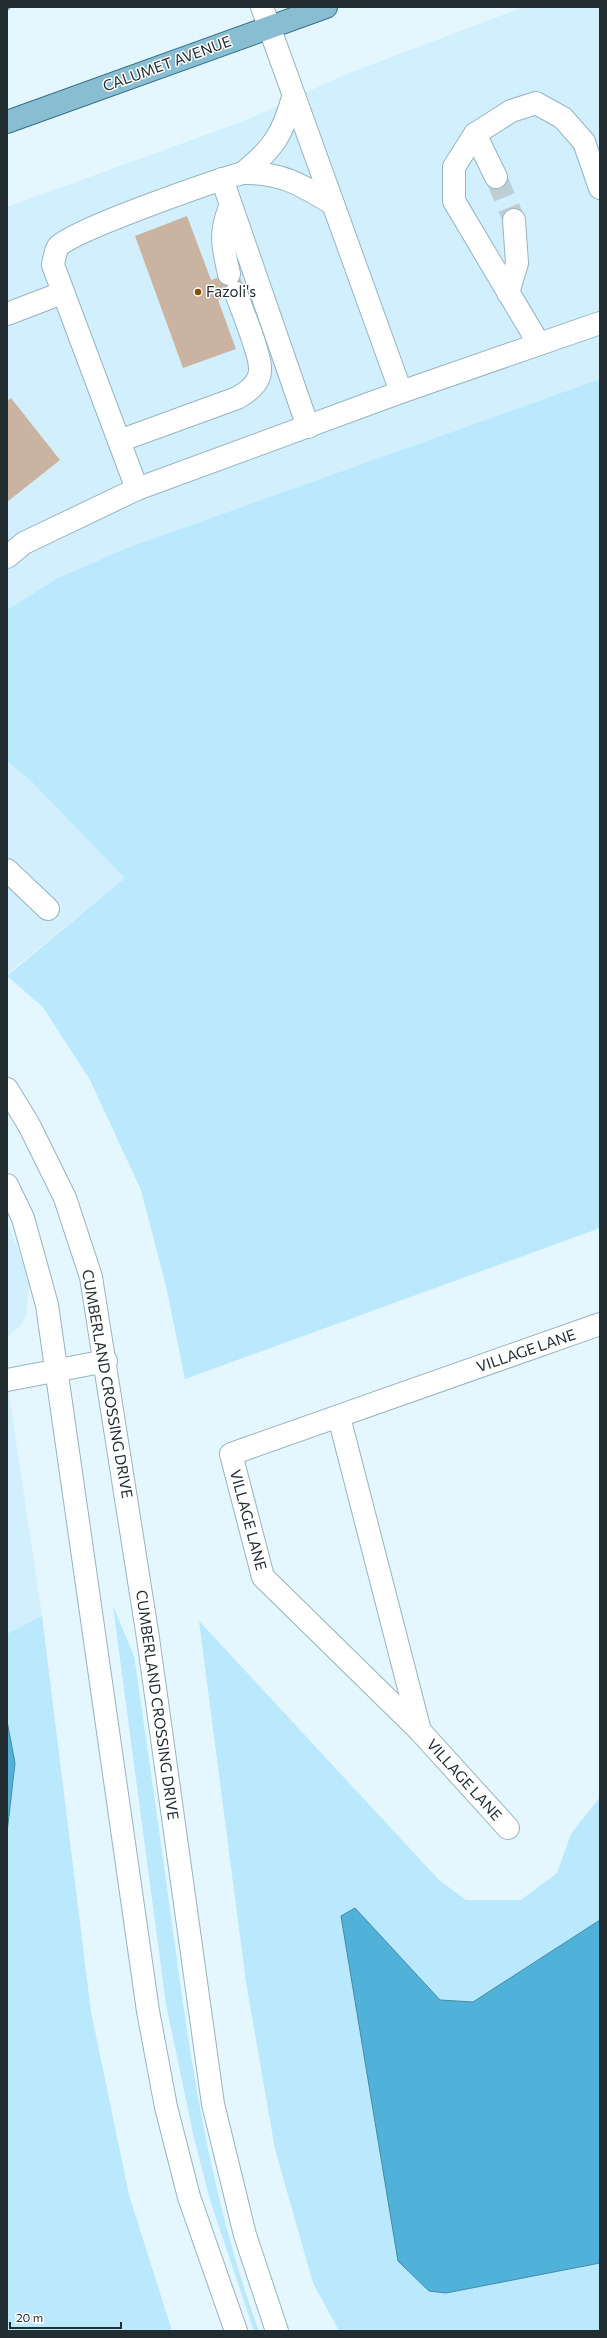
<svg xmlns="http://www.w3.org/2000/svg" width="607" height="2338" viewBox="0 0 607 2338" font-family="Commissioner,sans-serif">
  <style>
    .built { fill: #d1effd }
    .green { fill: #bae8fd }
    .water { fill: #51b2d9; stroke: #438aa7 }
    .building { fill: #cab4a1 }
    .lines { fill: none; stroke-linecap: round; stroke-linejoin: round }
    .minor-tunnel { stroke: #bdced5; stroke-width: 22; stroke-dasharray: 22 11; stroke-linecap: butt }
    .minor-casing { stroke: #97b4c0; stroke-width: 24 }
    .major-casing { stroke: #326f86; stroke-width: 24 }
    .path { stroke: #8a99a0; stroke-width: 2.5; stroke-dasharray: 3 3; stroke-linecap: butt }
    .minor { stroke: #fff; stroke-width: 22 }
    .major { stroke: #89bed2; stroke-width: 22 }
    .poi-dot { fill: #884d05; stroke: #fff; stroke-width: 1.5 }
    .labels { text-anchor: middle; stroke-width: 3; stroke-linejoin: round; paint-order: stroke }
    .street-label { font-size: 15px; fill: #222d32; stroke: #fff }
    .poi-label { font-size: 15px; fill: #222d32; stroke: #fff; text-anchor: start }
  </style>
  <rect width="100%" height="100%" fill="#e4f6fe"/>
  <g class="built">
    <polygon points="524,7 600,7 600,379 127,548 56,579 7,610 7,207 244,121 344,75"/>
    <polygon points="7,761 30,780 125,878 7,974"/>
    <polygon points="7,1223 20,1254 29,1286 26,1316 20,1326 7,1337"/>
    <polygon points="7,1381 42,1616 7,1634"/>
  </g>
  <g class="green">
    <polygon points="600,379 600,1228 185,1379 166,1286 141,1190 90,1080 43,1007 7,976 125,878 30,780 7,761 7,610 56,579 127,548"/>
    <path d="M 113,1606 L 134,1656 C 149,1757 163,1859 177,1960 C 194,2086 215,2212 259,2331 L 254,2331 L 211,2203 L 194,2138 L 166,2004 Z"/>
    <polygon points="42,1616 91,2012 129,2195 172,2331 7,2331 7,1833 15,1763 7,1721 7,1634"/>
    <polygon points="199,1621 439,1880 466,1900 521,1900 557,1873 571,1834 600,1797 600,1920 473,2002 440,2000 355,1909 341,1916 446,2292 600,2263 600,2331 339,2331 313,2283 275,2149 246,1982"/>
  </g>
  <g class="water">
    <polygon points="7,1721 15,1763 7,1833"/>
    <polygon points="355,1908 440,2000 473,2002 600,1920 600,2263 446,2293 429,2291 398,2261 341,1916"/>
  </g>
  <g class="building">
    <polygon points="187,216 211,280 237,271 245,290 218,300 236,349 183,368 135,236"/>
    <polygon points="11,398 60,460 7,502 7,401"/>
  </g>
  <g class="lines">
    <polyline class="minor-tunnel" points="496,177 514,220"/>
    <defs>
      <g id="minor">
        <polyline points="262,7 401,392"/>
        <polyline points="475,134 496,177"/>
        <path d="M 243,173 C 273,149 283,134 293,97"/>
        <polyline points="222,179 308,427"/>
        <path d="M 229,274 C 223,247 219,234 230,207"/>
        <polyline points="508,293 517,263 514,220"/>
        <polyline points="7,314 62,293"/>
        <polyline points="539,344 454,201 454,167 475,134 511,111 536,103 563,118 584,142 600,188"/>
        <path d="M 119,441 L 237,398 C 248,392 261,382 260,368 C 260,353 242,310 236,293"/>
        <path d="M 137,489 L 53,265 C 54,260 55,252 58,247 C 67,232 217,180 243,173 C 281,172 302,185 333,204"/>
        <polyline points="7,557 24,543 137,489 401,392 600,323"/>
        <polyline points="7,870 48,909"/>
        <polyline points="7,1089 29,1125 65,1198 91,1277 148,1638 213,2104 245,2235 277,2331"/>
        <polyline points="7,1185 23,1218 47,1305 148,2011 166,2107 189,2197 236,2331"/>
        <polyline points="7,1380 106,1361"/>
        <polyline points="339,1417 420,1731"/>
        <polyline points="508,1828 420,1731 263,1577 231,1454 600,1324"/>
      </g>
      <polyline id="major" points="7,122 326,7"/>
    </defs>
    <use href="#minor" class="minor-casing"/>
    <use href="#major" class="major-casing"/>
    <polyline class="path" points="7,9 13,7"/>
    <use href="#minor" class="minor"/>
    <use href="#major" class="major"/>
  </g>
  <circle class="poi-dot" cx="198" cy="292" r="4"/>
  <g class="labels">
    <g class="street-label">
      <text transform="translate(167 64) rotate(-20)" y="5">CALUMET AVENUE</text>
      <text transform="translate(526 1351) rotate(-19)" y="5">VILLAGE LANE</text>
      <text transform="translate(107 1384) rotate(80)" y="5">CUMBERLAND CROSSING DRIVE</text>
      <text transform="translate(248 1520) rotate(75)" y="5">VILLAGE LANE</text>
      <text transform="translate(157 1705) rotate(82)" y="5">CUMBERLAND CROSSING DRIVE</text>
      <text transform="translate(464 1780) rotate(48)" y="5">VILLAGE LANE</text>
    </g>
    <g class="poi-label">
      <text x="206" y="297">Fazoli's</text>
    </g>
  </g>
  <rect width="607" height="2338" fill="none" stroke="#222d32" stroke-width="16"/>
  <path d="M10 2322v6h111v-6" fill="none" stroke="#222d32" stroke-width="2"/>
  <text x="16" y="2322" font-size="12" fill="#222d32" stroke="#ffffff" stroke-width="3" paint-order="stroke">20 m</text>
</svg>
